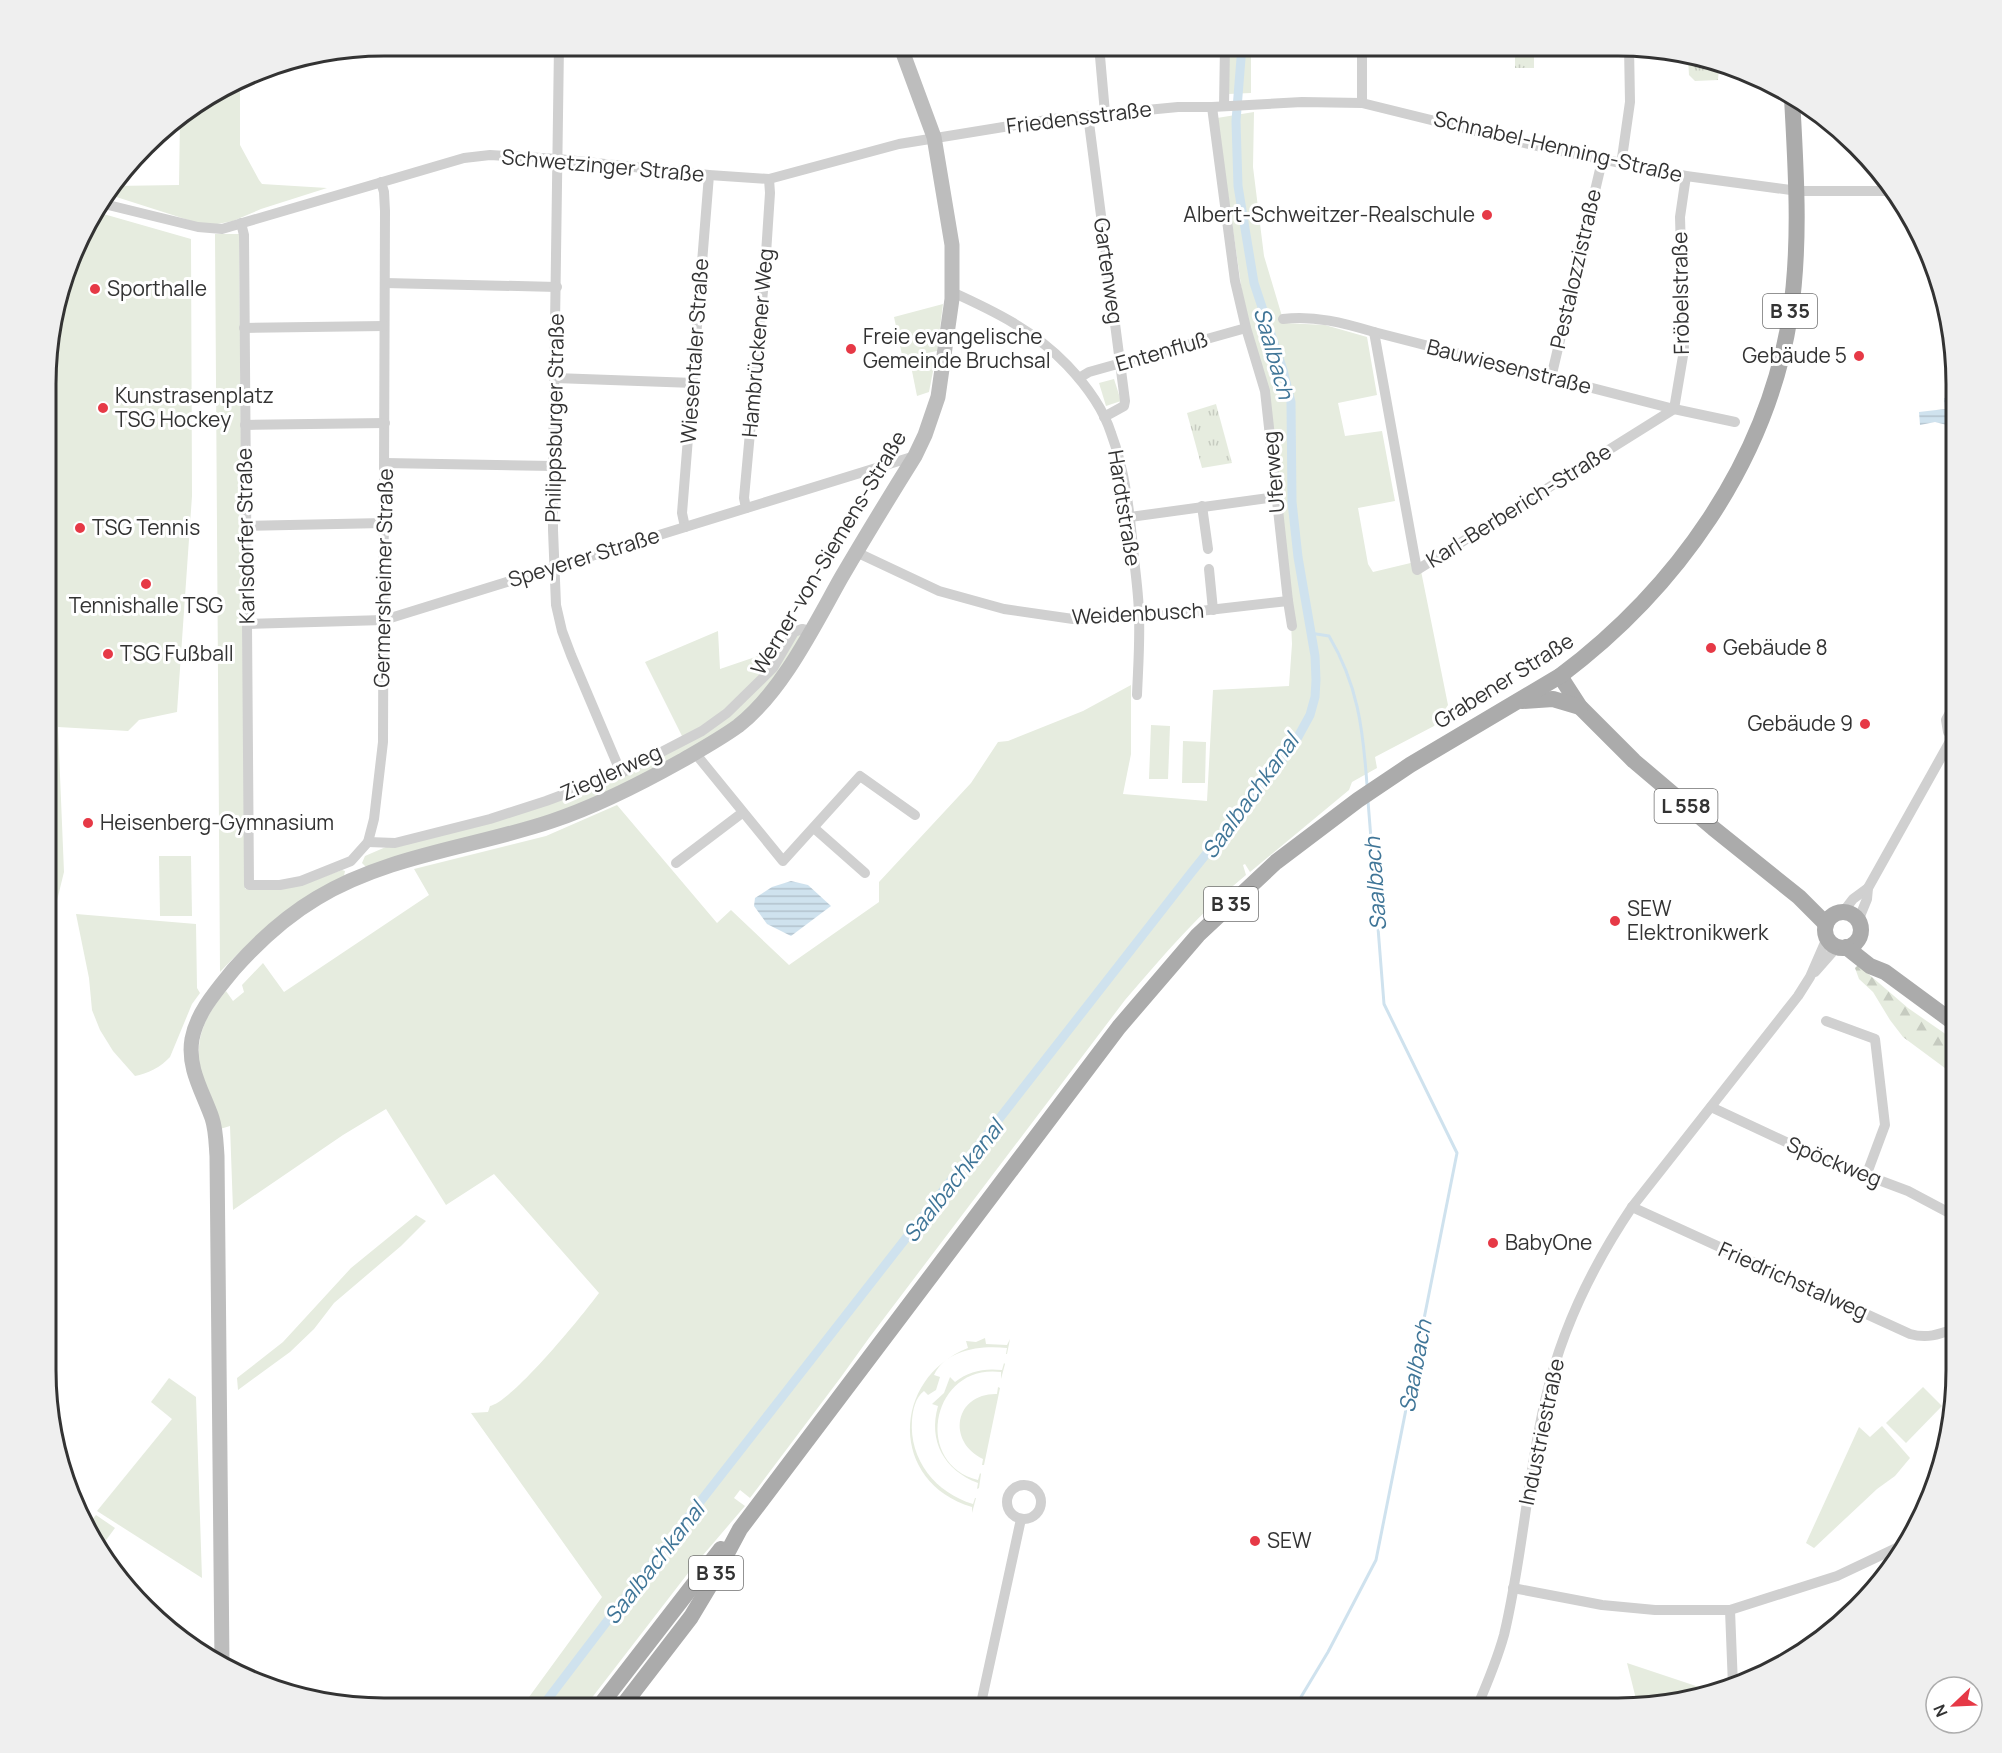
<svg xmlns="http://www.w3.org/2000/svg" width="2002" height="1753" viewBox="0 0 2002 1753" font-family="Manrope,sans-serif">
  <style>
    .green { fill: #e6ecdf }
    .forest { fill: url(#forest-firs) }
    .park { fill: url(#park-tufts) }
    .water { fill: url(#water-rules) }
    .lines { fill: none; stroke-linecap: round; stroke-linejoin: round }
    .stream { stroke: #cfe2ee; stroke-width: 3 }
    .canal { stroke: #cfe2ee; stroke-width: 9 }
    .minor { stroke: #d0d0d0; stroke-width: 10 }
    .secondary { stroke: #bdbdbd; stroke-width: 15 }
    .primary { stroke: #ababab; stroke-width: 16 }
    .poi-dot { fill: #e63946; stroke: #fff; stroke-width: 2 }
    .labels { text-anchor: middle; stroke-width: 6; stroke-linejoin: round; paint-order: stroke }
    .shield { fill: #fff; stroke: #707070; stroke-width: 1.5 }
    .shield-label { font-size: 20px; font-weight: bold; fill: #333 }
    .street-label { font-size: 21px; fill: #333; stroke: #fff }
    .poi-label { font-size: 21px; fill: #333; stroke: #fff; text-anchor: start }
    .water-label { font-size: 22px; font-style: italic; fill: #3f7597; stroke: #fff }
    .rim { fill: none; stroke: #333; stroke-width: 3 }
  </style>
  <defs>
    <pattern id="forest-firs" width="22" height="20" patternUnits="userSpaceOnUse" patternTransform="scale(1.5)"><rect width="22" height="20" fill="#e6ecdf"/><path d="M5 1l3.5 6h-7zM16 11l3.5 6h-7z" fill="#c6cbc0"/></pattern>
    <pattern id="park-tufts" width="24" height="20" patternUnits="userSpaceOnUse" patternTransform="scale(1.5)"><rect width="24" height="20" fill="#e6ecdf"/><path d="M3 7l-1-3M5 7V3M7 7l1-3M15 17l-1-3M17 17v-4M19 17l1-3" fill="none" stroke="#c6cbc0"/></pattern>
    <pattern id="water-rules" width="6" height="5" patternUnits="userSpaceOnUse" patternTransform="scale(1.5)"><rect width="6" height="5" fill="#cfe2ee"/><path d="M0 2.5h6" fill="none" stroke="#b2c2cd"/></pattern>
  </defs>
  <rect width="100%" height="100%" fill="#fff"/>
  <g class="green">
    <polygon points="1228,46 1251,46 1251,93 1228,94"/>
    <polygon points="240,83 240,145 259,180 262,184 327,188 261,209 233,221 207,226 107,194 114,186 179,185 180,118"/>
    <path d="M 1254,112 L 1253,167 L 1264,256 L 1284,323 L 1325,325 L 1367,337 L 1377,395 L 1338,403 L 1345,436 L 1382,431 L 1395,501 L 1358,508 L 1368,564 L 1373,572 L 1419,561 L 1448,705 L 1434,726 L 1375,757 L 1377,768 L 1352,782 L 1349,790 L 1250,872 L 1245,864 L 1243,865 L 1246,875 C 1201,911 1163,956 1125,1000 L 869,1338 L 841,1377 L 750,1498 L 740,1490 L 734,1498 L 745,1506 L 692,1568 L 584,1708 L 521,1708 L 602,1597 L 471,1413 L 488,1412 L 490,1406 C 512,1402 583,1315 599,1293 L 494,1174 L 446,1205 L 386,1109 L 343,1135 L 233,1210 L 230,1126 L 220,1129 C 200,1073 182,1042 226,991 L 233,1001 L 244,992 L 242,985 L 263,963 L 284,992 L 429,895 L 414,869 L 546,836 L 617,805 L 717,923 L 731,910 L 789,965 L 879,902 L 879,882 L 971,783 L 998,742 L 1008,741 L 1083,711 L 1131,685 L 1131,754 L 1123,794 L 1207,801 L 1213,690 L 1289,686 L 1292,644 L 1290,602 L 1273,426 L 1243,299 L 1217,118 Z"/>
    <polygon points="93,211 191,239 192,496 177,712 139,720 128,731 58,727 64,872 48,937 47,937 48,339 90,215"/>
    <path d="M 215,234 L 239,234 L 245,889 C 280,893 310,882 342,870 L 345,871 L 344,876 C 292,901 259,931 220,972 Z"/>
    <polygon points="943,304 937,351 908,357 907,354 902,355 894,317"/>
    <polygon points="935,361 929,392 917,396 911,366"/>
    <polygon points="1114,379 1121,401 1106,406 1099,383"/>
    <polygon points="718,631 720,669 785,647 794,632 811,631 738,726 554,820 366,867 362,863 365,856 395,843 547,801 684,740 645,662"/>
    <polygon points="1151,725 1170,726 1168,779 1149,779"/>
    <polygon points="1183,741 1206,742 1205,783 1182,783"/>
    <polygon points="159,856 191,856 192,916 160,916"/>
    <path d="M 76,914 L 196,924 L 197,988 L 200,993 L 192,1004 L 170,1057 C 161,1067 147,1074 135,1076 L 113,1051 L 100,1030 L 92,1010 L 89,978 Z"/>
    <polygon points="416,1215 426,1221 401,1246 334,1303 314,1329 290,1352 238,1390 237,1378 283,1342 351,1268"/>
    <path d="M 985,1338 L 986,1344 L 1007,1345 L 1010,1339 L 1007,1354 L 1006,1354 L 1007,1348 C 982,1345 946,1349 934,1375 L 940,1377 L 936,1390 L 928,1395 L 924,1391 C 915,1398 913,1410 912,1420 C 909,1460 936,1493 973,1504 L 975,1498 L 976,1498 L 972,1513 L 972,1507 C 889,1482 891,1379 968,1348 L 966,1341 L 976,1342 Z"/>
    <path d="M 1004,1363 L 1005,1364 L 1001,1379 L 1001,1372 C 932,1363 912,1463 978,1480 L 980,1473 L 981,1474 L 979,1488 L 977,1489 L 978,1483 C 944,1470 928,1441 938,1406 L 932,1404 L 944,1393 L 950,1377 L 955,1382 C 969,1371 984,1368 1002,1370 Z"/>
    <polygon points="169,1378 196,1397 202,1578 97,1511 172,1419 151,1402"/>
    <path d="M 998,1387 L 1000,1388 L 984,1465 L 982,1465 L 983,1459 C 946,1441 955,1393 997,1394 Z"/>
    <polygon points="1923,1387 1942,1406 1906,1443 1886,1423"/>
    <polygon points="1882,1426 1910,1458 1895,1476 1877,1489 1814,1548 1806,1543 1859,1427 1870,1437"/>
    <polygon points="96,1515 115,1528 101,1547 87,1525"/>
    <polygon points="1627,1663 1711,1691 1638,1707"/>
  </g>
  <polygon class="forest" points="1858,965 1908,1008 1957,1042 1957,1077 1903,1037 1890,1020 1873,992 1859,979 1855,968"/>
  <g class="park">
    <rect x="1515" y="46" width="19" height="22"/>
    <polygon points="1688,59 1719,67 1718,80 1695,81 1689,75"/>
    <polygon points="1216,404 1232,463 1202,468 1187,413"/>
  </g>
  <g class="water">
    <polygon points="1944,398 1956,398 1956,423 1947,425 1935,422 1920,425 1919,412 1945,409"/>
    <polygon points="791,881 808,885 831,906 791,936 767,924 754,906 755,898 772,887"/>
  </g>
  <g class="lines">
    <g class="stream">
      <path d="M 1310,633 L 1329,636 C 1358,685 1363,729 1367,785"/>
      <polyline points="1295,1707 1328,1652 1376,1560 1457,1153 1384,1004 1368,801"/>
    </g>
    <polyline class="canal" points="541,1708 611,1616 1191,873 1293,746 1310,715 1315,697 1316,680 1315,656 1298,557 1292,502 1291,402 1283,370 1254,283 1238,186 1236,121 1242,46"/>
    <g class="minor">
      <polyline points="559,45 553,466 553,530 556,605 562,631 571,655 621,773"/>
      <polyline points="1099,45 1105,113"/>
      <polyline points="1362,46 1362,103"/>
      <polyline points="1224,106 1225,46"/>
      <polyline points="1212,107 1235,281 1246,328 1265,391 1288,601 1292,626"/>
      <polyline points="1088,115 1125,401 1124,406 1104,417"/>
      <polyline points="1621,165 1630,102 1629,46"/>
      <polyline points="100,203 198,227 222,229 464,158 490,155 558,159 709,175 769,179 899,144 1053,119 1178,107 1212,107 1302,102 1362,103 1541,147 1686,176 1798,191 1892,191"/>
      <polyline points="241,223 244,235 249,885 280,885 301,881 351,861 368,842 374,819 383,742 385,211 384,192 381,182"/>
      <polyline points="385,283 557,287"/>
      <path d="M 952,292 C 994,311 1035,331 1067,365 C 1085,384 1103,408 1111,433 C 1126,473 1130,516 1134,558 C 1136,578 1139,598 1139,617 C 1140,643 1138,669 1137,695"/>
      <path d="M 1283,319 C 1314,315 1344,323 1374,332 L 1674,409 L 1735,422"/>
      <polyline points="244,328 384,326"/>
      <polyline points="1374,332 1417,570 1674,409 1684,350 1680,217 1686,176"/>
      <polyline points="555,378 694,383"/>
      <polyline points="1079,378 1089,372 1246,328"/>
      <polyline points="1551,378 1602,161"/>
      <polyline points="245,425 385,423"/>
      <polyline points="385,463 553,466"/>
      <polyline points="1202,506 1208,549"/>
      <polyline points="746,508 744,498 765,269 770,193 769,179"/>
      <polyline points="1130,517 1276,497"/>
      <polyline points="246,526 384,523"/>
      <polyline points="685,527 682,513 709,175"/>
      <polyline points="856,552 939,591 1004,609 1073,619 1139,618 1288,601"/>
      <polyline points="1209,569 1213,610"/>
      <polyline points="247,624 384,620 915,456"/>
      <polyline points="1957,708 1951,711 1946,720 1948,732 1957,738"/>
      <polyline points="695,753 783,861 860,776 915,815"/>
      <polyline points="814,828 865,873"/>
      <polyline points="368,842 395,843 490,819 546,801 621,773 702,731 727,713 773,668 794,632 802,629 811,631"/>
      <polyline points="676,863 742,813"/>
      <polyline points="1843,912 1853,899 1868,888"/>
      <polyline points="1858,921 1867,899 1868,888 1953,736"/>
      <polyline points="1815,972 1837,947"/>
      <polyline points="1826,1021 1875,1039 1885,1125 1866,1176"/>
      <polyline points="1711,1107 1820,1158 1908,1191 1957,1217"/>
      <path d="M 1632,1207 L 1910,1334 C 1928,1339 1940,1334 1957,1328"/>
      <circle cx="1024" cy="1502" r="17"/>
      <polyline points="1513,1588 1602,1605 1655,1610 1730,1610 1837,1576 1907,1543"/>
      <polyline points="1730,1610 1733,1686"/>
      <path d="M 1477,1707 C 1487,1684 1497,1660 1504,1635 C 1523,1556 1527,1475 1546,1397 C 1562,1328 1593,1265 1632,1207 L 1798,996 L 1810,977 L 1827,938"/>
      <polyline points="980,1708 1021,1519"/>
    </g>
    <path class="secondary" d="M 222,1664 L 217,1156 C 216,1143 216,1130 212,1118 C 203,1092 187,1068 192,1039 C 197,1012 217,990 234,969 C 258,942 285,917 317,898 C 388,855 475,847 552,821 C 597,806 640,784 681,761 C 700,750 720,739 738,726 C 782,692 814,626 841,578 C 865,537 890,496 915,456 L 925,435 L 938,397 L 952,299 L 952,245 L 934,137 L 900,45"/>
    <g class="primary">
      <polyline points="1560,676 1580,707 1634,761 1713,828 1799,897 1826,924"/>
      <polyline points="1522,701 1553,699 1580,707"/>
      <circle cx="1843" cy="930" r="18"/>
      <polyline points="1846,947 1870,966 1885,972 1957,1025"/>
      <polyline points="598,1708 721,1549"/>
      <path d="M 621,1708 L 691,1617 L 709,1587 L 740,1529 L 1119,1027 L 1198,935 L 1276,862 L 1358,800 L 1410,765 L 1560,676 C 1676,589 1767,462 1790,316 C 1801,244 1796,171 1792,98"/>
    </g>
  </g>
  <g class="poi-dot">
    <circle cx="1487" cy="215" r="6"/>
    <circle cx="95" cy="289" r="6"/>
    <circle cx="851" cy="349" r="6"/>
    <circle cx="1859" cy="356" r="6"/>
    <circle cx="103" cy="408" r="6"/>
    <circle cx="80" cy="528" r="6"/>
    <circle cx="146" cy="584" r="6"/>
    <circle cx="1711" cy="648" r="6"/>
    <circle cx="108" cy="654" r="6"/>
    <circle cx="1865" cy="724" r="6"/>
    <circle cx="88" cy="823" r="6"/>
    <circle cx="1615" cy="921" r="6"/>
    <circle cx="1493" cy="1243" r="6"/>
    <circle cx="1255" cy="1541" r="6"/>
  </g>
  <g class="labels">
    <g class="shield">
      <rect x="1763" y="294" width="54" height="34" rx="4.5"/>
      <rect x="1654.5" y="789" width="63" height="34" rx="4.5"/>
      <rect x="1204" y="887" width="54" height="34" rx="4.5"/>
      <rect x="689" y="1556" width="54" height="34" rx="4.5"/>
    </g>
    <g class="shield-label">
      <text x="1790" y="318">B 35</text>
      <text x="1686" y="813">L 558</text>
      <text x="1231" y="911">B 35</text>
      <text x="716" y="1580">B 35</text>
    </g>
    <g class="street-label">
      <text transform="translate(1079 118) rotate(-7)" y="7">Friedensstraße</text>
      <text transform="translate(1558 147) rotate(13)" y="7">Schnabel-Henning-Straße</text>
      <text transform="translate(603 166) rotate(5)" y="7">Schwetzinger Straße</text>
      <text transform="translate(1576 269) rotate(-77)" y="7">Pestalozzistraße</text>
      <text transform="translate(1108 271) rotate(82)" y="7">Gartenweg</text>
      <text transform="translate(1681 293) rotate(-91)" y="7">Fröbelstraße</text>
      <text transform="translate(758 343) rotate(-85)" y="7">Hambrückener Weg</text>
      <text transform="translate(695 351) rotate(-86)" y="7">Wiesentaler Straße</text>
      <text transform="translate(1162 352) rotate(-16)" y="7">Entenfluß</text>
      <text transform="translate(1509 367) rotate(14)" y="7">Bauwiesenstraße</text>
      <text transform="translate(555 418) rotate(-89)" y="7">Philippsburger Straße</text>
      <text transform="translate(1274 472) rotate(-95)" y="7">Uferweg</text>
      <text transform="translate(1519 506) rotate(-32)" y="7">Karl-Berberich-Straße</text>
      <text transform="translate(1124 508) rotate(81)" y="7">Hardtstraße</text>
      <text transform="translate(246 536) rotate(-91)" y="7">Karlsdorfer Straße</text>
      <text transform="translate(829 553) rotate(-59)" y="7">Werner-von-Siemens-Straße</text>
      <text transform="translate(584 558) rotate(-17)" y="7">Speyerer Straße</text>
      <text transform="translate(384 578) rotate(-89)" y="7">Germersheimer Straße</text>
      <text transform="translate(1138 614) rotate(-3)" y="7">Weidenbusch</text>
      <text transform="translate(1504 681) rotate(-32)" y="7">Grabener Straße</text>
      <text transform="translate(611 773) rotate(-24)" y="7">Zieglerweg</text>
      <text transform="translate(1834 1162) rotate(22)" y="7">Spöckweg</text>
      <text transform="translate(1793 1281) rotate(24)" y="7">Friedrichstalweg</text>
      <text transform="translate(1542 1432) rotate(-78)" y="7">Industriestraße</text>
    </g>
    <g class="poi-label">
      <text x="1475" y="222" text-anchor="end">Albert-Schweitzer-Realschule</text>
      <text x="107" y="296">Sporthalle</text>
      <text x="863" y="344">Freie evangelische<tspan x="863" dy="24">Gemeinde Bruchsal</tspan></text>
      <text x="1847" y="363" text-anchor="end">Gebäude 5</text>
      <text x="115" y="403">Kunstrasenplatz<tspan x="115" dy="24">TSG Hockey</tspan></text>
      <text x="92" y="535">TSG Tennis</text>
      <text x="146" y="613" text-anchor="middle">Tennishalle TSG</text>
      <text x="1723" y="655">Gebäude 8</text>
      <text x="120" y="661">TSG Fußball</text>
      <text x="1853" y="731" text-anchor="end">Gebäude 9</text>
      <text x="100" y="830">Heisenberg-Gymnasium</text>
      <text x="1627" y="916">SEW<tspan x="1627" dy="24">Elektronikwerk</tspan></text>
      <text x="1505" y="1250">BabyOne</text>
      <text x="1267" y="1548">SEW</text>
    </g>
    <g class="water-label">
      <text transform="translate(1274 353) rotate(74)" y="8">Saalbach</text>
      <text transform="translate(1250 796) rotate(-54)" y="8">Saalbachkanal</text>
      <text transform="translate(1375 884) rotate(-94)" y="8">Saalbach</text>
      <text transform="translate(953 1181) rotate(-52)" y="8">Saalbachkanal</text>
      <text transform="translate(1415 1366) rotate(-79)" y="8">Saalbach</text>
      <text transform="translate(654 1563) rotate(-52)" y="8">Saalbachkanal</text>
    </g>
  </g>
  <path d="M0 0H2002V1753H0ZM384 56H1618A328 328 0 0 1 1946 384V1370A328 328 0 0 1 1618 1698H384A328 328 0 0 1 56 1370V384A328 328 0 0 1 384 56Z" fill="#efefef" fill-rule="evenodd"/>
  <path class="rim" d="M384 56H1618A328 328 0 0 1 1946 384V1370A328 328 0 0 1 1618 1698H384A328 328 0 0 1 56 1370V384A328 328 0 0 1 384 56Z"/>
  <g transform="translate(1954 1705) rotate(247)"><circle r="28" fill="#ffffff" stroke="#adadad" stroke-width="1.5"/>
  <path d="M0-4.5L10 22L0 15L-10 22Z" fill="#e63946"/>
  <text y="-9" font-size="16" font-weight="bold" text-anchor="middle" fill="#333333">N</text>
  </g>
</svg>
